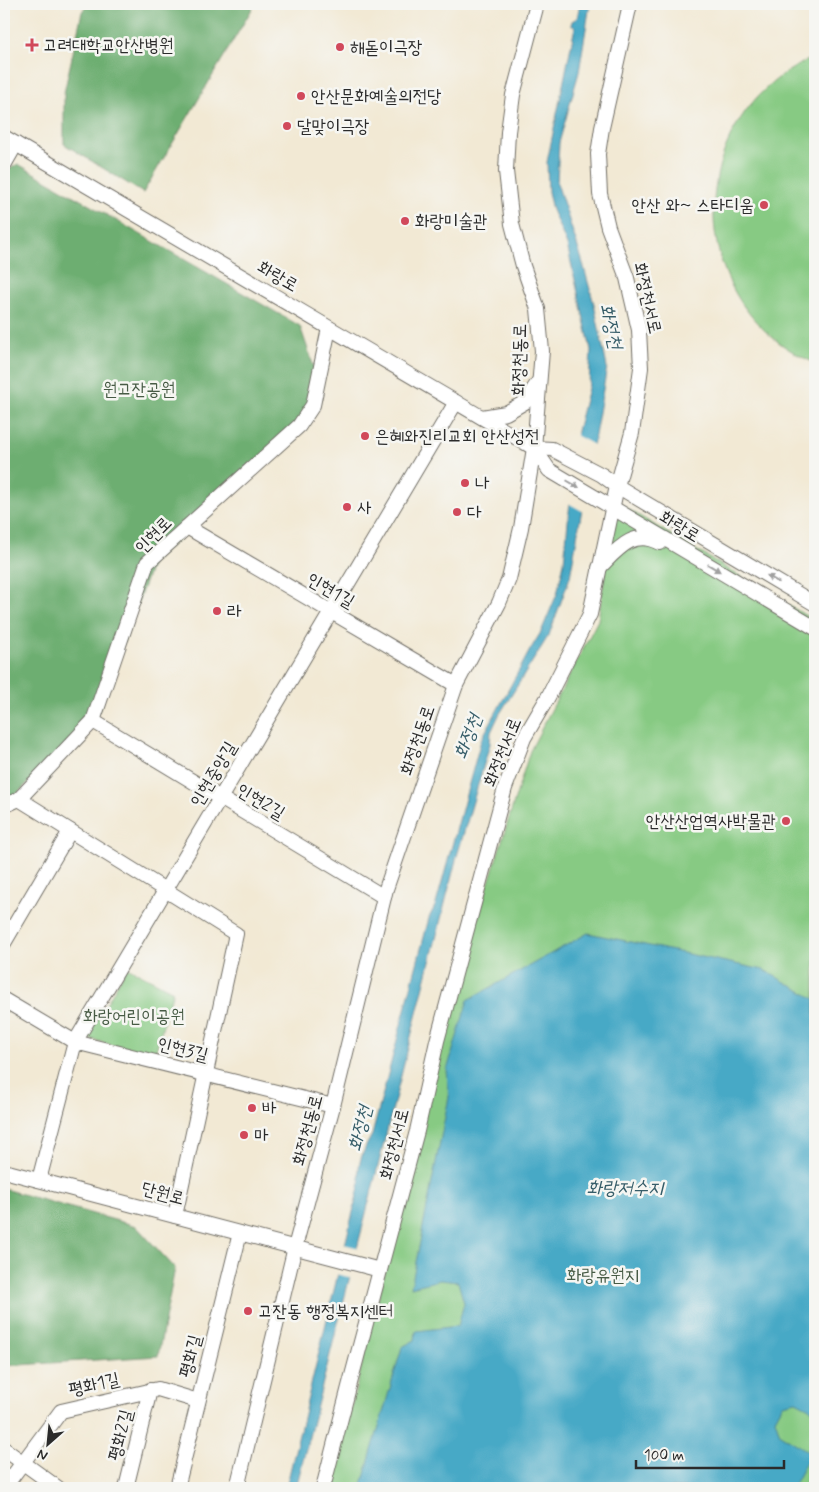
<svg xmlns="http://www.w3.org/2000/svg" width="819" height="1492" viewBox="0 0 819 1492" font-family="Mynerve,'Poor Story',sans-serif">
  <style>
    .green { fill: #87ca83; stroke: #597a57 }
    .forest { fill: #6dae71; stroke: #4c6c4e }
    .water { fill: #47a9c6; stroke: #396a78 }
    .pier { fill: #f2e9d4 }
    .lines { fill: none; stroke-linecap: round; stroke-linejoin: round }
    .minor-casing { stroke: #716e66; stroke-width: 16 }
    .minor { stroke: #fff; stroke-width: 14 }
    .oneway { fill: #a0a0a0 }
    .poi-dot { fill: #d1495b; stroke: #f6f6f2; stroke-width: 2 }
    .labels { text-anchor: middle; stroke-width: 5; stroke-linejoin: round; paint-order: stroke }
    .poi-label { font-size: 18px; fill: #2b2b2b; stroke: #f6f6f2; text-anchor: start }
    .street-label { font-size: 18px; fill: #2b2b2b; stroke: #f6f6f2 }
    .park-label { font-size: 18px; fill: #475b45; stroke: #f6f6f2 }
    .water-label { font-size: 19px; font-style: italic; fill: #365d69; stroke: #f6f6f2 }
  </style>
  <rect width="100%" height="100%" fill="#f6f6f2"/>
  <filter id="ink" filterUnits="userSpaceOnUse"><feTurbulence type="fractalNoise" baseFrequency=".02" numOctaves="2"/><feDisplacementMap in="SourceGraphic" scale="10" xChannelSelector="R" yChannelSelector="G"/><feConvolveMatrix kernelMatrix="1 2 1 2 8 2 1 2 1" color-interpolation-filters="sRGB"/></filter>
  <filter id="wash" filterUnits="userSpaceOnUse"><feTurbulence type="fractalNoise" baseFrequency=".0096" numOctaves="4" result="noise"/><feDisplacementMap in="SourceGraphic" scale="20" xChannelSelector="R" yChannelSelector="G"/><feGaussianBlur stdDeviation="1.12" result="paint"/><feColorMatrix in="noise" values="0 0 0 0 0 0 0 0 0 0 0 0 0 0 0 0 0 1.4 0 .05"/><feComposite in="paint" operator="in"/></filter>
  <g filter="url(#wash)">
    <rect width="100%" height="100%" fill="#f2e9d4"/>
    <g class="green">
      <path d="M 815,57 L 815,363 C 680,306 680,114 815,57 Z"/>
      <polygon points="616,502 815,621 815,1488 331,1488 457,984 530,751 598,620"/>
      <polygon points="127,967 173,991 154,1057 87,1038"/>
    </g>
    <g class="forest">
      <polygon points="87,4 255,4 143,193 64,144 64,93 82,12"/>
      <polygon points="18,164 300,326 317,376 308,423 152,563 99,711 4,807 4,172"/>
      <polygon points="4,1189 136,1226 175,1268 158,1356 4,1366"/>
    </g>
    <g class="water">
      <path d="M 580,4 L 590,4 L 579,72 L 559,143 L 557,183 L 582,260 L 594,304 L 607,367 L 570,577 L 549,635 L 499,715 L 491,732 L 490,744 L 457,856 L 296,1488 L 286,1488 L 360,1183 C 355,1167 364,1149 372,1135 L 429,918 L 436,904 L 481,740 L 530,650 L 541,632 L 557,594 L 564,562 L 577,431 L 589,384 L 591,350 L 567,245 L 552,210 L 548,192 L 547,162 L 575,27 L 571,25 L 572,21 L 577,18 Z"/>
      <polygon points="588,933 764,970 815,999 815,1411 796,1401 783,1404 775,1419 780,1434 811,1453 792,1488 361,1488 402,1347 415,1340 416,1331 458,1326 464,1303 458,1282 440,1280 411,1287 449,1097 447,1070 468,1000"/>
    </g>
    <g class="pier">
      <polygon points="574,434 596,446 584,512 568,503"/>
      <polygon points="343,1244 360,1248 353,1278 335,1274"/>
    </g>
  </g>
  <g filter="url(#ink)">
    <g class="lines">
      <defs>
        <g id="minor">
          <polyline points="4,137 534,448 549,470 815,628"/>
          <polyline points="4,165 16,144"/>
          <polyline points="482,417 506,413 525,402 539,381"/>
          <polyline points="534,448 552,449 602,475 617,486 815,604"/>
          <polyline points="187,527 456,685"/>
          <path d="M 599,568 C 617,550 633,528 660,543"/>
          <polyline points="93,721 384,897"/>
          <polyline points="19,799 236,934 175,1216"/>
          <polyline points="4,806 19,799 93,721 147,563 299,426 313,405 329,328"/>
          <polyline points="4,943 70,831"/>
          <polyline points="4,1000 75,1042 333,1106"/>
          <polyline points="4,1171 380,1270"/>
          <polyline points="39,1180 75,1042 456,402"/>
          <polyline points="4,1449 58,1488"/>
          <polyline points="4,1488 61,1411 158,1389 198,1401"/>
          <polyline points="126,1488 150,1390"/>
          <polyline points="177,1488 240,1233"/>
          <polyline points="237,1488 295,1247 333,1106 386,889 456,685 499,603 509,579 521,528 534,448 542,351 538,309 523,266 512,224 506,171 508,132 513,95 537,4"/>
          <polyline points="323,1488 349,1387 417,1131 437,1041 505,788 524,738 548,697 590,614 617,486 632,433 641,368 639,330 627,278 608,227 600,194 598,154 602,128 630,4"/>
        </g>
      </defs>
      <use href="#minor" class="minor-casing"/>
      <use href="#minor" class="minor"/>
    </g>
    <defs><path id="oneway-solid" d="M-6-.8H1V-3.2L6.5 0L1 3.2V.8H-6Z" transform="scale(1.25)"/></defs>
    <g class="oneway">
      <use href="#oneway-solid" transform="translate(573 484) rotate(30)"/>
      <use href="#oneway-solid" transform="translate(714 568) rotate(31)"/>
      <use href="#oneway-solid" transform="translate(773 579) rotate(-149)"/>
    </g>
  </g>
  <g class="poi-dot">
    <path d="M29.5 37.5h5v5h5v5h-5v5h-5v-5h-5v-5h5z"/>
    <circle cx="340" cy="47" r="5"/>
    <circle cx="301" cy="96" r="5"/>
    <circle cx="287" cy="126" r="5"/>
    <circle cx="764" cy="205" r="5"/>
    <circle cx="405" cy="221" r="5"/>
    <circle cx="365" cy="436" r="5"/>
    <circle cx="465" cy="483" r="5"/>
    <circle cx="347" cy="507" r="5"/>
    <circle cx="457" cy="512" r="5"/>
    <circle cx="217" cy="611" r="5"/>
    <circle cx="786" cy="821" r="5"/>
    <circle cx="252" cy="1108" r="5"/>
    <circle cx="244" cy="1135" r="5"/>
    <circle cx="248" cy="1311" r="5"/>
  </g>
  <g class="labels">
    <g class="poi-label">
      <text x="43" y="51">고려대학교안산병원</text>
      <text x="350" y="53">해돋이극장</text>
      <text x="311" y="102">안산문화예술의전당</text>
      <text x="297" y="132">달맞이극장</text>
      <text x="754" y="211" text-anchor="end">안산 와~ 스타디움</text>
      <text x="415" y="227">화랑미술관</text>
      <text x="375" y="442">은혜와진리교회 안산성전</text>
      <text x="475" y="489">나</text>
      <text x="357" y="513">사</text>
      <text x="467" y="518">다</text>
      <text x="227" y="617">라</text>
      <text x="776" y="827" text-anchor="end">안산산업역사박물관</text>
      <text x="262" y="1114">바</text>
      <text x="254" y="1141">마</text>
      <text x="258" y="1317">고잔동 행정복지센터</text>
    </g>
    <g class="street-label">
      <text transform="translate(278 276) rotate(30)" y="6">화랑로</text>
      <text transform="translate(648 298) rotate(77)" y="6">화정천서로</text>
      <text transform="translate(519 360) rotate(-89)" y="6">화정천동로</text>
      <text transform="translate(680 526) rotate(31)" y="6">화랑로</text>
      <text transform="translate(153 535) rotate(-45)" y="6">인현로</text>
      <text transform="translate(331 590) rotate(30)" y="6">인현1길</text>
      <text transform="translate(417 740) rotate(-71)" y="6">화정천동로</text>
      <text transform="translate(502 752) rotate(-68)" y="6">화정천서로</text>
      <text transform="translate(213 774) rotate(-59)" y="6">인현중앙길</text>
      <text transform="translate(261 801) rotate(31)" y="6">인현2길</text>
      <text transform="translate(183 1049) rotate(14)" y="6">인현3길</text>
      <text transform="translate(307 1130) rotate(-75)" y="6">화정천동로</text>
      <text transform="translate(394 1144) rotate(-76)" y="6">화정천서로</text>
      <text transform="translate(163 1193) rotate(15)" y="6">단원로</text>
      <text transform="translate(190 1356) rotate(-76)" y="6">평화길</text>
      <text transform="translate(94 1384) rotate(-13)" y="6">평화1길</text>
      <text transform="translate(120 1435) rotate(-76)" y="6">평화2길</text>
    </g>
    <g class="park-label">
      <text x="139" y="395">원고잔공원</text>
      <text x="134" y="1022">화랑어린이공원</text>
      <text x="603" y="1281">화랑유원지</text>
    </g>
    <g class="water-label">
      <text transform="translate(612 326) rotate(77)" y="7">화정천</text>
      <text transform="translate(467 736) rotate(-69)" y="7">화정천</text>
      <text transform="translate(359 1128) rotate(-76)" y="7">화정천</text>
      <text x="625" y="1194">화랑저수지</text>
    </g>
  </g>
  <rect width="819" height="1492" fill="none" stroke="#f6f6f2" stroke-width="20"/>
  <g transform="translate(48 1444) rotate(207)" stroke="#f6f6f2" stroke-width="4" paint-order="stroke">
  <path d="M0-4L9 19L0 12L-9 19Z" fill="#2b2b2b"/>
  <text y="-8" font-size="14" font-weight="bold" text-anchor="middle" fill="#2b2b2b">N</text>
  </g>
  <path d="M636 1460v8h148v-8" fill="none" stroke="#2b2b2b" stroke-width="2.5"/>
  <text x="644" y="1460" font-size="15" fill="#2b2b2b" stroke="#f6f6f2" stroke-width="4" paint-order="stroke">100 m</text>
</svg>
